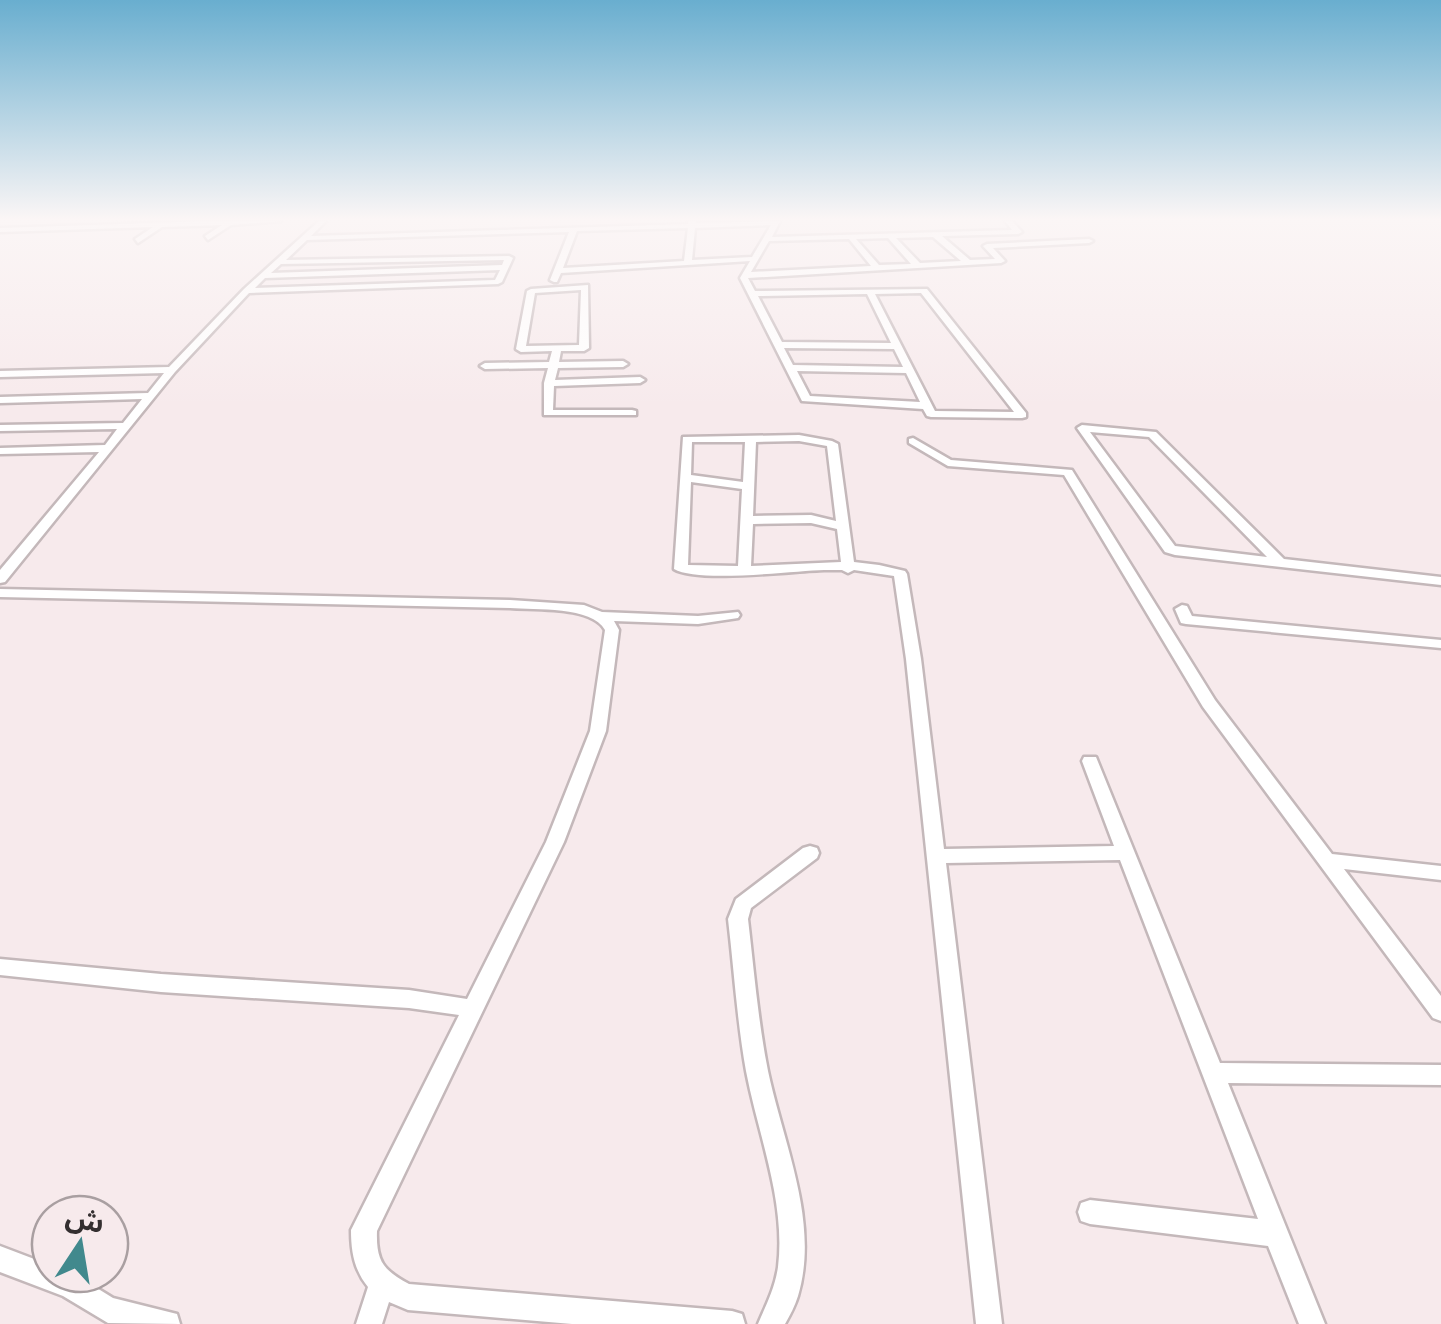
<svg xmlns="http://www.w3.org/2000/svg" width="1441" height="1324" viewBox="0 0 1441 1324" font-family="'DM Sans','Noto Sans Arabic',sans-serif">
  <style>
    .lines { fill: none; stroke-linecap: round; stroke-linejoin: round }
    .street-casing { stroke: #c4b8ba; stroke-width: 5 }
    .street { fill: #fff; fill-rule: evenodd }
  </style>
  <rect width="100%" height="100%" fill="#f7eaec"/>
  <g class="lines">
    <defs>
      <g id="street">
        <polygon points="209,221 281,221 231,225 208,240 205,236 222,225 162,227 138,243 135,239 153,227 0,232 0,228"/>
        <path d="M 319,221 L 326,221 L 311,236 L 688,224 L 688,221 L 696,221 L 695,223 L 780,221 L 772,237 L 1012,230 L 1005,221 L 1012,221 L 1022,232 L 1018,234 L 942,236 L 970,260 L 995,259 L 983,246 L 987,244 L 1089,239 L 1093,241 L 1089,243 L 993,248 L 1005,261 L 1001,263 L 748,278 L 755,291 L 927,289 L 1026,413 L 1026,417 L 1022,418 L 931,417 L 927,416 L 923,409 L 802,401 L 740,278 L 750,261 L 561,273 L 557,282 L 554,282 L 550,280 L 569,232 L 307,240 L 286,260 L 509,256 L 513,258 L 502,282 L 498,284 L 249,293 L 175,372 L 5,582 L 0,583 L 0,570 L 99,452 L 0,454 L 0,448 L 105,445 L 117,429 L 0,431 L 0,425 L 123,423 L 142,399 L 0,403 L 0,397 L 148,393 L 164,373 L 0,377 L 0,371 L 169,367 L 244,289 ZM 771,225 L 752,257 L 692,260 L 695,228 ZM 688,228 L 684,261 L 563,268 L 577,231 ZM 933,237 L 961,261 L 920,263 L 896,238 ZM 888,238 L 911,264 L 879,265 L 856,239 ZM 849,239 L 871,266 L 751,272 L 769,241 ZM 504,260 L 502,265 L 271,273 L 281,264 ZM 500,270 L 495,280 L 255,288 L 265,278 ZM 921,293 L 1014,412 L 935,411 L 875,294 ZM 867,294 L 891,343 L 782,342 L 758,296 ZM 784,348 L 894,349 L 903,367 L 793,365 ZM 797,371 L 906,373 L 920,402 L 810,396 Z"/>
        <path d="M 588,285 L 589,348 L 584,351 L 561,351 L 559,362 L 623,361 L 628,364 L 623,367 L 558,368 L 555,380 L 640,377 L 645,380 L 640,383 L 554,386 L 553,410 L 632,410 L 636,411 L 636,415 L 544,415 L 544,383 L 548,368 L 485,369 L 480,366 L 485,363 L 549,362 L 552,351 L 521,352 L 516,349 L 527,291 L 531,289 ZM 581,290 L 579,345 L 526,346 L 535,293 Z"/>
        <path d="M 1082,425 L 1156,432 L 1284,559 L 1441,577 L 1441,585 L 1175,555 L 1165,552 L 1077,428 ZM 1090,432 L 1149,437 L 1267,557 L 1175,546 Z"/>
        <path d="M 799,435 L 832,441 L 838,444 L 854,562 L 879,565 L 905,571 L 907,574 L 921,659 L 944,849 L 1114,846 L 1082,761 L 1084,757 L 1096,757 L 1220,1063 L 1441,1065 L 1441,1085 L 1228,1083 L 1325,1324 L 1299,1324 L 1268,1246 L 1090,1224 L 1081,1221 L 1078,1212 L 1081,1203 L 1090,1200 L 1258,1219 L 1120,860 L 946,863 L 1002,1324 L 976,1324 L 906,659 L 894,576 L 854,570 L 848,573 L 842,570 L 824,570 C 793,571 697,583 674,569 L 683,437 ZM 799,441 L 827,446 L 836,521 L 811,515 L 753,516 L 756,442 ZM 692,442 L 745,442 L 743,482 L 691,475 ZM 691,482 L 742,489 L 738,566 L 688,565 ZM 811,523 L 837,529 L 841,562 L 751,566 L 753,524 Z"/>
        <polygon points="913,438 951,460 1072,470 1215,700 1332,854 1441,866 1441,880 1344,869 1441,996 1441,1021 1433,1018 1203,707 1064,475 948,466 909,443 909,439"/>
        <path d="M 0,589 L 510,600 L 584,605 L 602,612 L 698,616 L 738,612 L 740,615 L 738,618 L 698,624 L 614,621 L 619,630 L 606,731 L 564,842 L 377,1231 C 376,1261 383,1270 409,1284 L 732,1311 L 742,1314 L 745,1324 L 572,1324 L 408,1310 L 389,1302 L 382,1324 L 356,1324 L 368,1287 C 354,1270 351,1251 351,1230 L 459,1015 L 409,1008 L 161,992 L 0,975 L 0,959 L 161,974 L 409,990 L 467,999 L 546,842 L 590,731 L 605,630 C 592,606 535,610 510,608 L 0,597 Z"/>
        <polygon points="1182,605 1187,606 1192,616 1441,640 1441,648 1186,624 1181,623 1175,609"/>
        <path d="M 810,846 L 817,848 L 819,853 L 817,858 L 751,908 L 748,919 C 754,970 758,1021 768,1071 C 783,1143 820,1222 798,1296 C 795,1306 790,1315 785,1324 L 758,1324 C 766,1305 775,1288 778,1267 C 786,1201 758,1135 746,1071 C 737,1021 734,970 728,919 L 736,899 L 803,848 Z"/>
        <polygon points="0,1246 50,1265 50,1274 74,1274 113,1298 177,1314 180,1324 108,1323 63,1296 0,1272"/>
      </g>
    </defs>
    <use href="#street" class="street-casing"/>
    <use href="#street" class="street"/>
  </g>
  <linearGradient id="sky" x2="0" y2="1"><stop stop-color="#69aecf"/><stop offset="0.54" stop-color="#fbf6f6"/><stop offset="1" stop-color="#fbf6f6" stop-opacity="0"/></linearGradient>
  <rect width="1441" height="406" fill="url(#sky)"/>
  <g transform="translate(80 1244) rotate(12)"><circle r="48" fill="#f7eaec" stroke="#a99fa1" stroke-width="2.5"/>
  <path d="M0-8L18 38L0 25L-18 38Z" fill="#41898d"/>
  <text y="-15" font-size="28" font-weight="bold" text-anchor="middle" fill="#342f30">ش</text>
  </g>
</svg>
